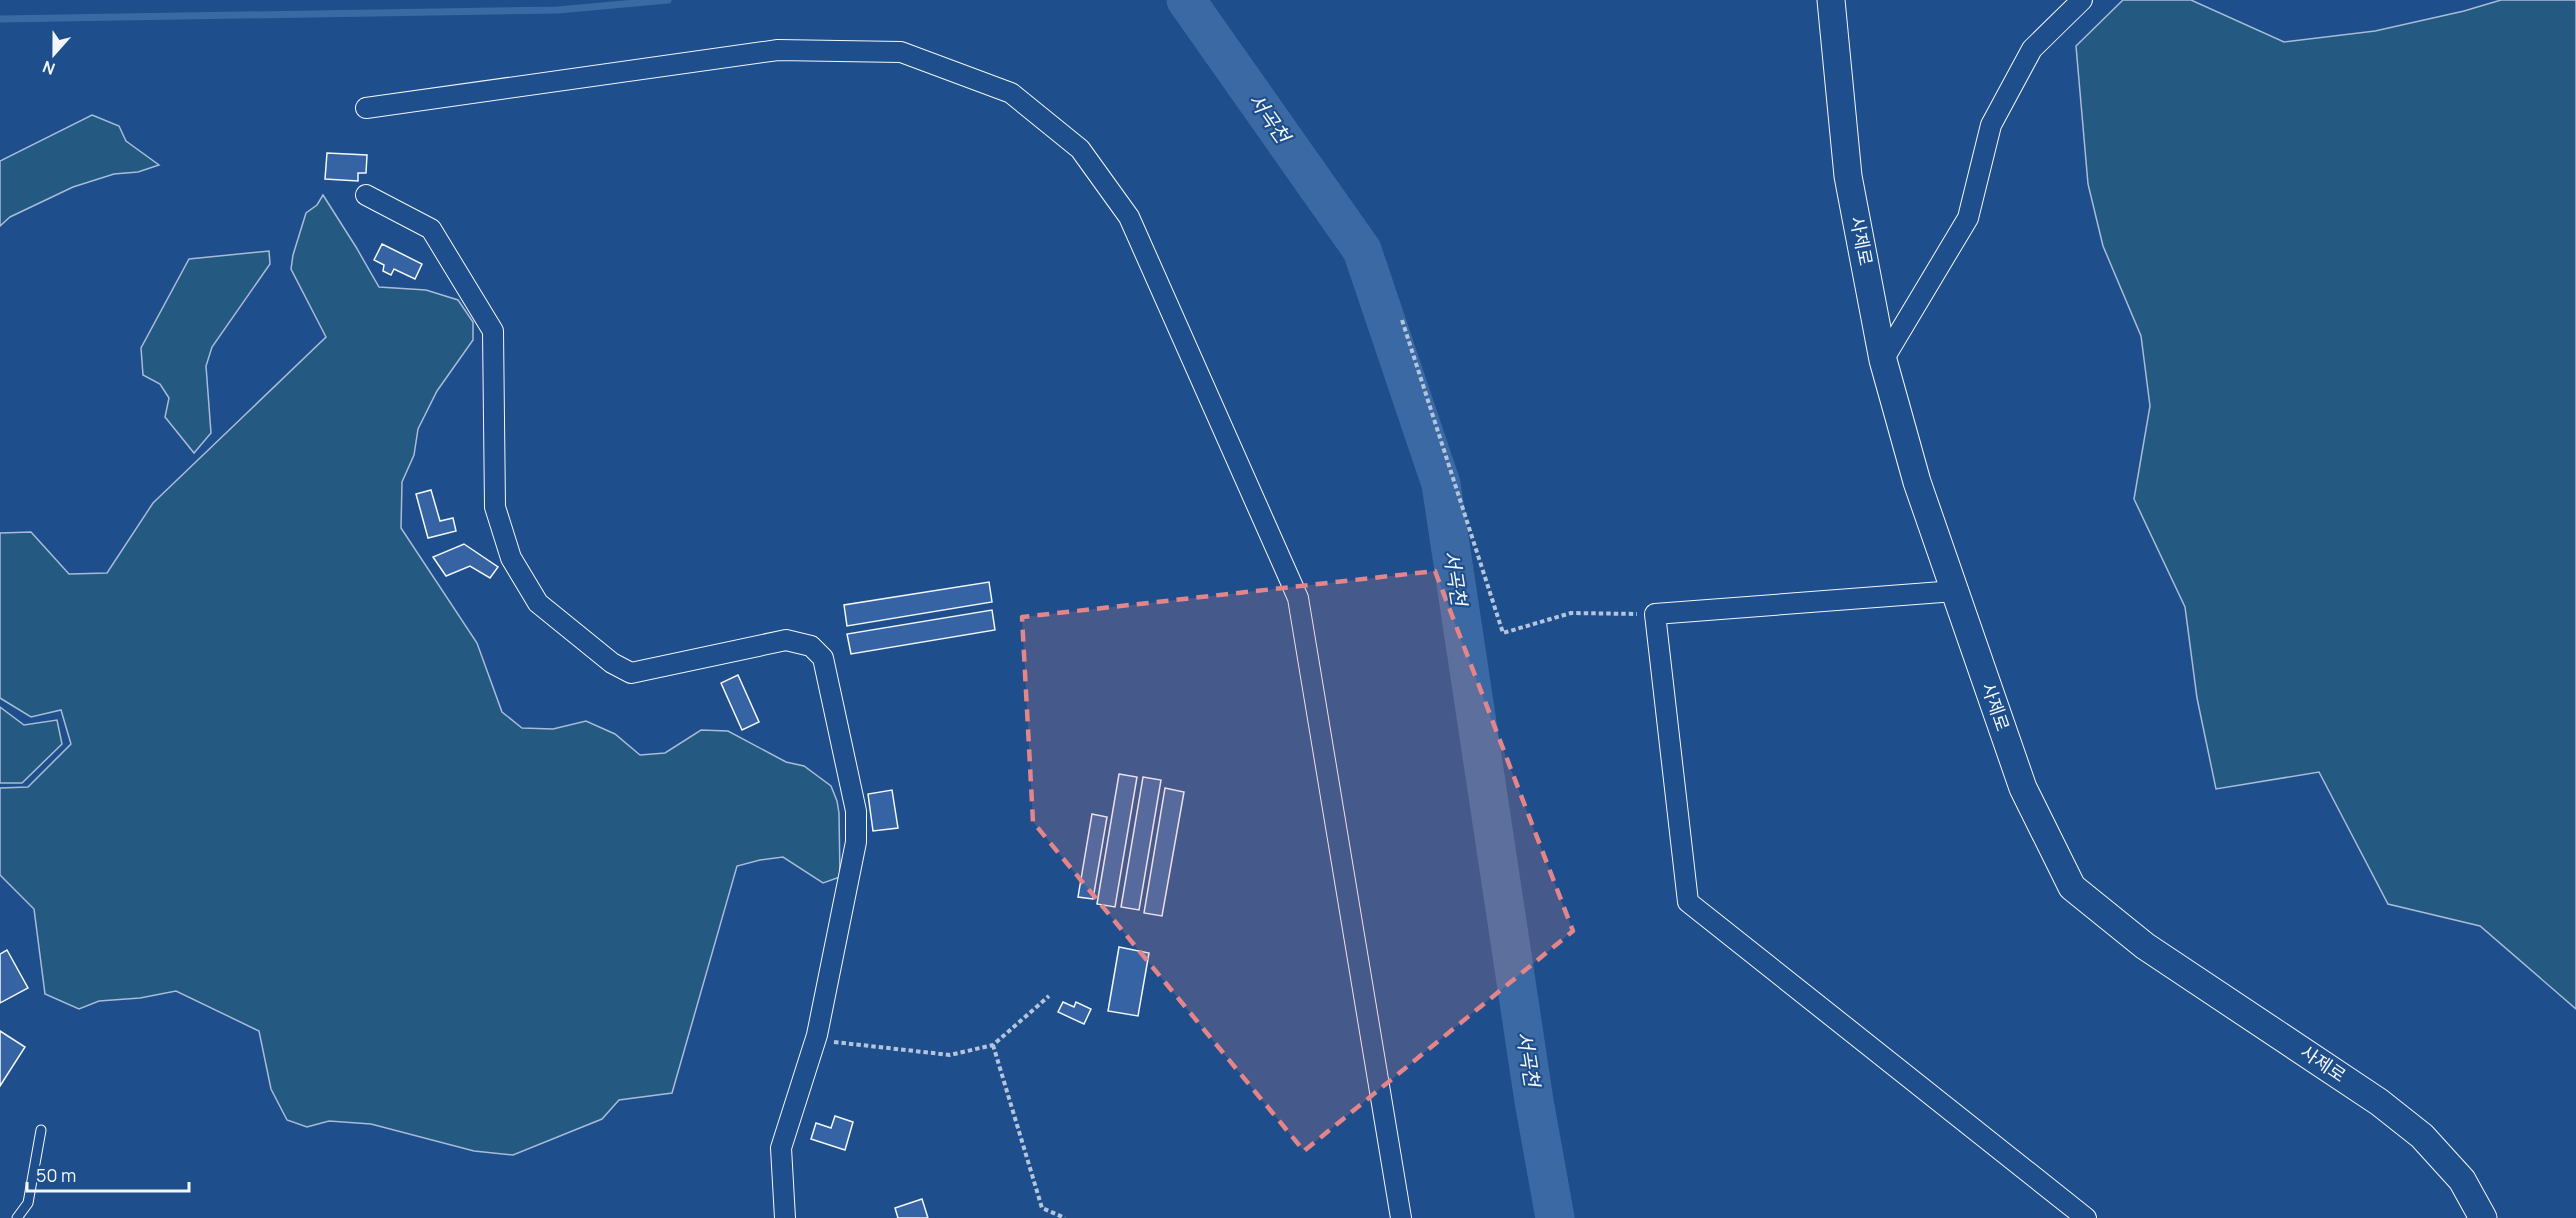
<svg xmlns="http://www.w3.org/2000/svg" width="2576" height="1218" viewBox="0 0 2576 1218" font-family="Manrope,'Noto Sans KR',sans-serif">
  <style>
    .green { fill: #245a82; stroke: #a8bbd7; stroke-width: 1.5 }
    .lines { fill: none; stroke-linecap: round; stroke-linejoin: round }
    .stream { stroke: #3b69a3; stroke-width: 7 }
    .river { stroke: #3b69a3; stroke-width: 39 }
    .building { fill: #3563a3; stroke: #f2f6ff; stroke-width: 1.5 }
    .lane-casing { stroke: #f2f6ff; stroke-width: 11 }
    .street-casing { stroke: #f2f6ff; stroke-width: 22 }
    .secondary-casing { stroke: #f2f6ff; stroke-width: 29 }
    .path { stroke: #b3c4dc; stroke-width: 4; stroke-dasharray: 4.5 3; stroke-linecap: butt }
    .lane { stroke: #1f4e8c; stroke-width: 9 }
    .street { stroke: #1f4e8c; stroke-width: 20 }
    .secondary { stroke: #1f4e8c; stroke-width: 27 }
    .marked { fill: #e38589; fill-opacity: 0.2; stroke: #e38589; stroke-width: 4.5; stroke-dasharray: 12 8; stroke-linejoin: round }
    .labels { text-anchor: middle; stroke-width: 4.5; stroke-linejoin: round; paint-order: stroke }
    .street-label { font-size: 18px; fill: #f2f6ff; stroke: #1f4e8c }
    .water-label { font-size: 20px; font-style: italic; fill: #f2f6ff; stroke: #1f4e8c }
  </style>
  <rect width="100%" height="100%" fill="#1f4e8c"/>
  <g class="green">
    <polygon points="2123,0 2191,0 2284,42 2375,31 2464,11 2501,0 2576,0 2576,1009 2480,926 2388,904 2319,772 2216,789 2197,698 2185,607 2134,499 2150,406 2141,336 2103,246 2088,184 2076,46"/>
    <polygon points="92,115 119,126 126,141 159,165 138,172 114,174 73,187 10,217 0,226 0,161"/>
    <polygon points="323,195 356,247 379,287 426,290 458,300 473,322 473,340 437,391 418,429 414,455 402,482 401,528 477,643 502,712 522,728 553,729 586,721 615,734 640,755 665,753 701,730 728,731 786,762 804,766 831,786 837,801 839,813 840,877 823,883 783,857 760,860 737,866 672,1093 619,1100 602,1119 513,1155 474,1151 371,1124 329,1121 307,1127 287,1120 271,1089 259,1031 176,991 140,998 99,1001 79,1009 45,994 34,909 0,875 0,788 28,787 71,744 61,710 31,717 0,698 0,533 31,532 69,574 107,573 153,503 326,337 291,269 293,255 306,213 317,205"/>
    <polygon points="269,251 270,264 212,347 206,366 211,433 194,453 165,417 169,398 160,384 143,375 141,348 189,259"/>
    <polygon points="0,707 24,725 57,720 62,744 22,783 0,783"/>
  </g>
  <g class="lines">
    <polyline class="stream" points="0,19 558,10 668,0"/>
    <polyline class="river" points="1186,0 1362,250 1441,484 1534,1101 1555,1218"/>
  </g>
  <g class="building">
    <polygon points="327,153 367,155 366,173 358,173 358,181 325,179"/>
    <polygon points="382,244 422,264 415,279 394,269 391,275 383,271 384,265 374,260"/>
    <polygon points="431,490 440,521 453,518 456,531 428,538 416,494"/>
    <polygon points="464,544 498,567 490,578 470,566 446,576 433,557"/>
    <polygon points="989,582 992,602 847,626 844,605"/>
    <polygon points="992,610 995,630 851,654 847,634"/>
    <polygon points="738,675 759,722 742,730 721,683"/>
    <polygon points="1119,774 1137,777 1115,907 1097,904"/>
    <polygon points="1143,777 1161,780 1139,910 1121,907"/>
    <polygon points="1165,788 1184,792 1162,916 1144,913"/>
    <polygon points="892,790 898,828 873,831 868,794"/>
    <polygon points="1092,814 1107,817 1093,899 1078,897"/>
    <polygon points="1119,947 1149,953 1138,1016 1108,1011"/>
    <polygon points="7,950 28,988 0,1003 0,954"/>
    <polygon points="1063,1002 1074,1007 1076,1002 1091,1009 1084,1024 1058,1012"/>
    <polygon points="0,1031 25,1047 0,1086"/>
    <polygon points="835,1116 853,1122 845,1150 811,1139 816,1123 831,1128"/>
    <polygon points="922,1199 928,1218 898,1218 895,1208"/>
  </g>
  <g class="lines">
    <defs>
      <polyline id="lane" points="17,1218 28,1203 41,1130"/>
      <g id="street">
        <polyline points="366,108 778,50 901,52 1011,93 1080,149 1129,217 1298,598 1401,1218"/>
        <polyline points="366,195 431,229 493,331 495,507 511,558 538,603 612,663 631,673 786,640 811,646 823,658 856,811 856,842 817,1035 781,1148 785,1218"/>
        <polyline points="1883,360 1968,218 1991,125 2032,49 2082,0"/>
        <polyline points="1955,591 1655,614 1688,902 2086,1218"/>
      </g>
      <polyline id="secondary" points="1831,0 1848,176 1883,360 1917,482 2023,788 2072,887 2145,946 2379,1102 2422,1136 2462,1180 2483,1218"/>
    </defs>
    <use href="#lane" class="lane-casing"/>
    <use href="#street" class="street-casing"/>
    <use href="#secondary" class="secondary-casing"/>
    <g class="path">
      <polyline points="1402,320 1503,633 1571,613 1637,614"/>
      <polyline points="834,1042 950,1055 993,1045 1049,996"/>
      <polyline points="993,1045 1042,1208 1065,1218"/>
    </g>
    <use href="#lane" class="lane"/>
    <use href="#street" class="street"/>
    <use href="#secondary" class="secondary"/>
  </g>
  <path class="marked" d="M 1435,571 L 1573,931 L 1304,1151 L 1033,822 L 1022,617 Z"/>
  <g class="labels">
    <g class="street-label">
      <text transform="translate(1861 241) rotate(79)" y="6">사제로</text>
      <text transform="translate(1995 707) rotate(71)" y="6">사제로</text>
      <text transform="translate(2323 1064) rotate(34)" y="6">사제로</text>
    </g>
    <g class="water-label">
      <text transform="translate(1269 118) rotate(55)" y="7">서곡천</text>
      <text transform="translate(1455 578) rotate(81)" y="7">서곡천</text>
      <text transform="translate(1528 1059) rotate(81)" y="7">서곡천</text>
    </g>
  </g>
  <g transform="translate(54 54) rotate(201)" stroke="#1f4e8c" stroke-width="4.5" paint-order="stroke">
  <path d="M0-4.5L10 22L0 15L-10 22Z" fill="#f2f6ff"/>
  <text y="-9" font-size="16" font-weight="bold" text-anchor="middle" fill="#f2f6ff">N</text>
  </g>
  <path d="M27 1182v9h162v-9" fill="none" stroke="#f2f6ff" stroke-width="3"/>
  <text x="36" y="1182" font-size="18" fill="#f2f6ff" stroke="#1f4e8c" stroke-width="4.5" paint-order="stroke">50 m</text>
</svg>
